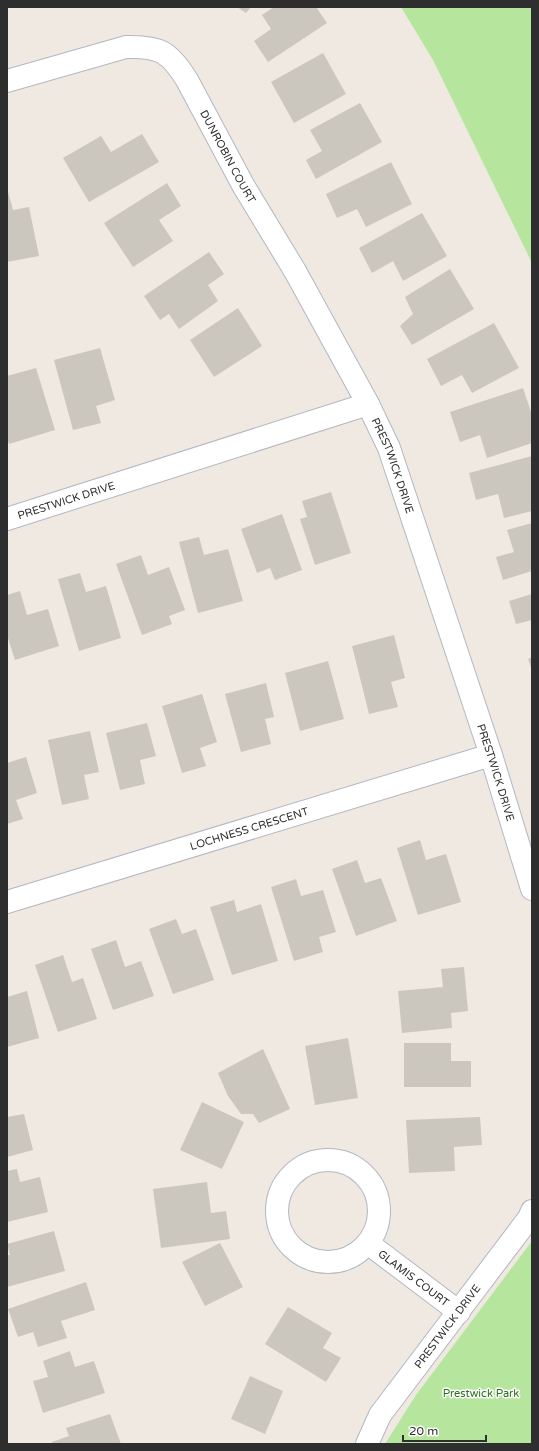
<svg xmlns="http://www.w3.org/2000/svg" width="539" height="1451" viewBox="0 0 539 1451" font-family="'Varela Round',sans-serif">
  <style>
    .green { fill: #b6e59e }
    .building { fill: #cbc7bf }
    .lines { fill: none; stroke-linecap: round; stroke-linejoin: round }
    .minor-casing { stroke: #b4b7c1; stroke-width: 24 }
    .minor { stroke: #fff; stroke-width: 22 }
    .labels { text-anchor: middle; stroke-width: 3; stroke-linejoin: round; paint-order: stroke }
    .street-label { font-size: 11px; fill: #2e2e2e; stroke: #fff }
    .park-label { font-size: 11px; fill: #2c6e1b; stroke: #fff }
  </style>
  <rect width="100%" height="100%" fill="#efe9e1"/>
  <g class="green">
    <polygon points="401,7 532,7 532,263 433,60"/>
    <polygon points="532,1241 532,1444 385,1444 416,1395"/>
  </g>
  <g class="building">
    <polygon points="237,7 251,7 246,13"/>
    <polygon points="274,7 316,7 327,23 268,62 254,41 271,29 262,15"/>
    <polygon points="323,53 346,94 294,123 271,82"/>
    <polygon points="360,103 382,142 316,179 306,160 322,151 310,130"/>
    <polygon points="142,134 159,162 89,202 63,158 101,136 111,152"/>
    <polygon points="391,162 412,204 366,227 357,209 337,218 326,194"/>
    <polygon points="167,183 181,206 159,220 173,241 133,267 104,223"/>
    <polygon points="7,188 13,210 29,207 39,256 7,262"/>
    <polygon points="422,213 447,256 403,281 393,261 372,273 359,248"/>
    <polygon points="209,252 224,274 208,285 218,301 179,329 169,314 160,320 144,296"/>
    <polygon points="450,269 474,309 412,345 400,326 413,314 405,297"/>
    <polygon points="238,308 262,346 214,377 190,340"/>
    <polygon points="494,323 519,368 472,393 462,375 441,386 427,359"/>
    <polygon points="100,348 115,400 96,406 101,423 73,430 54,360"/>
    <polygon points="36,368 55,430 9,444 7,438 7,376"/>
    <polygon points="523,388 532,415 532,443 487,458 480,435 460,442 450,412"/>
    <polygon points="532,456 532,511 504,518 498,494 476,500 469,473"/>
    <polygon points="331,492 351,553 315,565 300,519 307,517 302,501"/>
    <polygon points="282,514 302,570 275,580 270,568 257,573 241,529"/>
    <polygon points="532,523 532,571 503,580 496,557 514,552 507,530"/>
    <polygon points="199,537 204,555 228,549 243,601 198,613 179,542"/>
    <polygon points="141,555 148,575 169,567 185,610 169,616 172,624 142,635 116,564"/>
    <polygon points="80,573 86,592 106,586 121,638 79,651 58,579"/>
    <polygon points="20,591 27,615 48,609 59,646 15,660 7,635 7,595"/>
    <polygon points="532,594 532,620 516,624 509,601"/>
    <polygon points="394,635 405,678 391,682 398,707 369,714 352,646"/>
    <polygon points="532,657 532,670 528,659"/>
    <polygon points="328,661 344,719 300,731 285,673"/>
    <polygon points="266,683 274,717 265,719 271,744 241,752 225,694"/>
    <polygon points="202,694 217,742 200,748 206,766 182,773 162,706"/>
    <polygon points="147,723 156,756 140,760 145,784 120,790 106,733"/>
    <polygon points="90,731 99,772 84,775 89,799 62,805 48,740"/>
    <polygon points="26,757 37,793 16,800 23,819 7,824 7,763"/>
    <polygon points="420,840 426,860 446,854 461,902 418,915 397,848"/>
    <polygon points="357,860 365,883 381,878 397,921 356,936 332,869"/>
    <polygon points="296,879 301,896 323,890 336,932 319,937 323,952 294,961 271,887"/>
    <polygon points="234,900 237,912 261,904 278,961 232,975 210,907"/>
    <polygon points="176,919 182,934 196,929 214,980 173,994 149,929"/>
    <polygon points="116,940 125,967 141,961 154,996 113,1010 91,949"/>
    <polygon points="63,955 72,982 83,978 97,1019 58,1032 35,965"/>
    <polygon points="464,967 468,1011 451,1013 452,1028 402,1033 398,991 443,987 441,969"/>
    <polygon points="27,991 39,1038 7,1047 7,997"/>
    <polygon points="348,1038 358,1098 315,1105 305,1046"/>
    <polygon points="404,1043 451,1043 451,1061 471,1061 471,1087 404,1087"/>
    <polygon points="263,1049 290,1109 259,1123 253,1114 241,1114 228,1096 218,1073"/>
    <polygon points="202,1102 244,1122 222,1169 180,1150"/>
    <polygon points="24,1114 33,1150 7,1157 7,1117"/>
    <polygon points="480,1117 482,1145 454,1147 455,1171 409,1173 406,1120"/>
    <polygon points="17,1169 20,1182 40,1177 48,1212 7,1222 7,1171"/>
    <polygon points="207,1182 211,1213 226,1211 230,1239 161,1248 153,1189"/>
    <polygon points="54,1231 65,1271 7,1287 7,1255 10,1255 7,1244"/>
    <polygon points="220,1243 243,1287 205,1306 182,1262"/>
    <polygon points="86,1282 95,1310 61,1321 67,1338 38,1347 33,1332 18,1337 8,1309"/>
    <polygon points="288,1307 332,1333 323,1348 341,1358 326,1382 265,1344"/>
    <polygon points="70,1351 75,1367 94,1361 105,1393 43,1413 33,1381 48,1377 43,1361"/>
    <polygon points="250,1376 283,1391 265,1434 231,1419"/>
    <polygon points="110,1414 121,1444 52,1444 52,1442 69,1436 66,1428"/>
  </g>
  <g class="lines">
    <defs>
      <g id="minor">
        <path id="s1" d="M 7,81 L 126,47 C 159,46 169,51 187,80 L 243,185 L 295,271 L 368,404 L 389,448 L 491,755 L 532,889"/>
        <path id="s2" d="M 7,519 L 368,404"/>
        <path id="s3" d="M 7,902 L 491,755"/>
        <circle cx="328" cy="1211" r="51"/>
        <path id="s4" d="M 369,1244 L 459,1312"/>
        <path id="s5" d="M 367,1444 L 380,1415 L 529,1218 L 532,1211"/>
      </g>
    </defs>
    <use href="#minor" class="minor-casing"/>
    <use href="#minor" class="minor"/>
  </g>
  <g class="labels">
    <g class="street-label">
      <text dy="4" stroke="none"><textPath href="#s1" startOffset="285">DUNROBIN COURT</textPath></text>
      <text dy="4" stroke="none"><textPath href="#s1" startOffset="636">PRESTWICK DRIVE</textPath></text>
      <text dy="4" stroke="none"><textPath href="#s2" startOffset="62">PRESTWICK DRIVE</textPath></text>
      <text dy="4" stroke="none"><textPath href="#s1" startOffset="960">PRESTWICK DRIVE</textPath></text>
      <text dy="4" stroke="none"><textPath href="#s3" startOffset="253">LOCHNESS CRESCENT</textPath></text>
      <text dy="4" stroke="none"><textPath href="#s4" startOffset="56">GLAMIS COURT</textPath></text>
      <text dy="4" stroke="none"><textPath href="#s5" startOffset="143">PRESTWICK DRIVE</textPath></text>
    </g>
    <g class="park-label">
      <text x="481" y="1397">Prestwick Park</text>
    </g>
  </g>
  <rect width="539" height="1451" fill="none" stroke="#2e2e2e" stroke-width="16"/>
  <path d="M403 1435v6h83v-6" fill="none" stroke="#2e2e2e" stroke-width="2"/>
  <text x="409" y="1435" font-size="12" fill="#2e2e2e" stroke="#ffffff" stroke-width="3" paint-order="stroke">20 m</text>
</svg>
